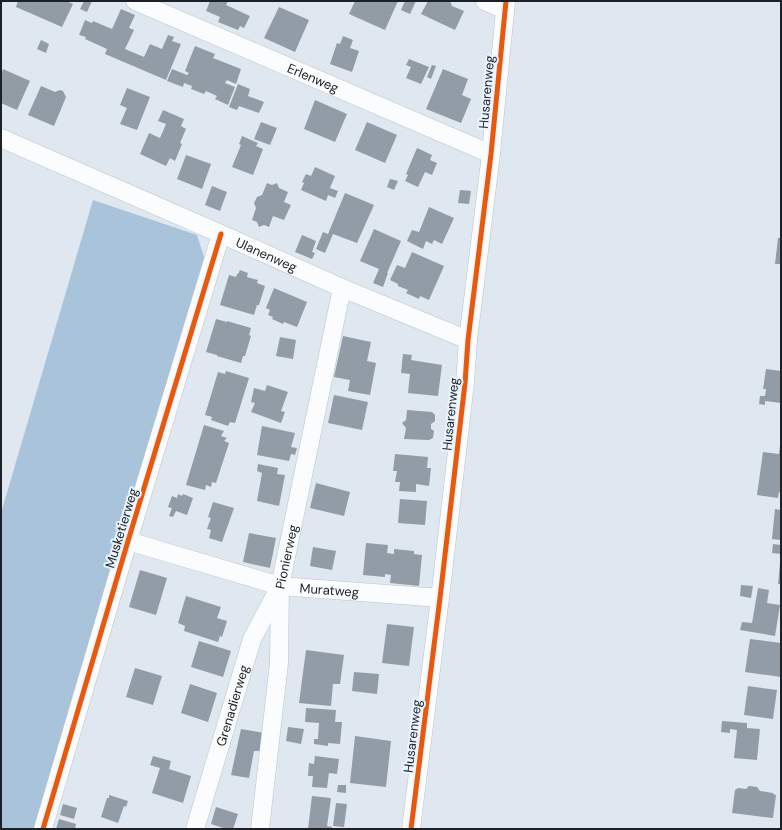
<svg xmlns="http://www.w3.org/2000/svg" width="782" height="830" viewBox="0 0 782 830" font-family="'DM Sans',sans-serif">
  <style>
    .forest { fill: #a9c3db }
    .building { fill: #919ca6 }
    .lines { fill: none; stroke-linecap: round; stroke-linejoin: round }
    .minor-casing { stroke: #bcc3c9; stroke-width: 19 }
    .minor { stroke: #fafcfd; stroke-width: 18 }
    .cycleway-casing { stroke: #eaf4fe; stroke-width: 8 }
    .cycleway { stroke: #e8590c; stroke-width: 5 }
    .labels { text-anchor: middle; stroke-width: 4; stroke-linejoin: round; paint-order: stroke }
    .street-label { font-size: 13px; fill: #1b2126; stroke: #eaf4fe }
  </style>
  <rect width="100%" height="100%" fill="#dfe8f0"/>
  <polygon class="forest" points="93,200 197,235 206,263 36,829 1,829 1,513"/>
  <g class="building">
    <polygon points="18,1 66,1 73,4 62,27 16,7"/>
    <polygon points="84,1 92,1 87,12 80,9"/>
    <polygon points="210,1 228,1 226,5 250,16 244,28 240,26 238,30 218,22 220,17 206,11"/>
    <polygon points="355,1 398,1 385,30 349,14"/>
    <polygon points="405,1 416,1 410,14 401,10"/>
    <polygon points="428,1 441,1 443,2 450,1 452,6 464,11 455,30 421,14"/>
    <polygon points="279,7 309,20 295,52 264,38"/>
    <polygon points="121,9 135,15 129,28 134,30 125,49 144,57 150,44 162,49 168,35 174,37 172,41 181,44 166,80 105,54 107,49 85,39 86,37 79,35 85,20 92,23 93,21 112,29"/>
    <polygon points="343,36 353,40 350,48 359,51 352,72 330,64 337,43 340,44"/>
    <polygon points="41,40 49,44 46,53 37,49"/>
    <polygon points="195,46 215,54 213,58 241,69 236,84 227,80 225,83 235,87 228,105 215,99 217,96 206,91 204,94 191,89 192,86 184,83 183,87 167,81 172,69 187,75 189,73 185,71"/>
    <polygon points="409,59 429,67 421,84 406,78 411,67 406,65"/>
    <polygon points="432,65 436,66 431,79 427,77"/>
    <polygon points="3,69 30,81 17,110 1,103 1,75"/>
    <polygon points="443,69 468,79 462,95 471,99 461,123 426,109"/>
    <polygon points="238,84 250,89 248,96 264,102 259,113 239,106 237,110 229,107"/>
    <polygon points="41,86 55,92 60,90 63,91 66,97 54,126 28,115"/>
    <polygon points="127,88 150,97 137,130 120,124 127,108 120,105"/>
    <polygon points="315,100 347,114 335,142 304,129"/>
    <polygon points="163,110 184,119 181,126 186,129 180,143 182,144 175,161 170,158 166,166 140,154 149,133 160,138 166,124 158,121"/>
    <polygon points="261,122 277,128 270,145 254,139"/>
    <polygon points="367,122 397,135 385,163 355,150"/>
    <polygon points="242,136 258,143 256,146 263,149 253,175 232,167 241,145 239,144"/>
    <polygon points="417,148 432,155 430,160 437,163 432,175 425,172 418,187 405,181 408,175 406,174"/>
    <polygon points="186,155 211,164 202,189 177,179"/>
    <polygon points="315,167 335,176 330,188 338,191 335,198 328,195 326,201 301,190 304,183 302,182 306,174 311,176"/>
    <polygon points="390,179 398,181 394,190 387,187"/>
    <polygon points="267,183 272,185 277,183 279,188 288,192 284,202 291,205 284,220 273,216 269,227 264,225 259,227 257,222 252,220 256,208 254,203 257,197 262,195"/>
    <polygon points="212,186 227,192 220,211 205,205"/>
    <polygon points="460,190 471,191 469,204 458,203"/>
    <polygon points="345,193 374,205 357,243 333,234 325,253 316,249 323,232 328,234"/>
    <polygon points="429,207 454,218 442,244 434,240 432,244 426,241 423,249 407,241 412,230 419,232"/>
    <polygon points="374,229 401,241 387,273 388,273 383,287 373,283 379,269 360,261"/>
    <polygon points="302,235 316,241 312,252 315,253 312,259 295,252"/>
    <polygon points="778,238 781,238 781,264 775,264"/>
    <polygon points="412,252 444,266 429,300 420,296 419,299 406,293 408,290 398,286 398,284 390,280 397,265 405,268"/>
    <polygon points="240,270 248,273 247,277 258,280 257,283 265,286 259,305 257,305 254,315 220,305 229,275 236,277 237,274 238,274"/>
    <polygon points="274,288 307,302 297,327 284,322 283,324 272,319 273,317 268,315 270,310 266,308"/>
    <polygon points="216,319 227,322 227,321 251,328 249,335 251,336 245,356 243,356 241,363 217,356 217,355 206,352"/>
    <polygon points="343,336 371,342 367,361 376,363 370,395 348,391 350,380 334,377"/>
    <polygon points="280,337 296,340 293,359 276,356"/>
    <polygon points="403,354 412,355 411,360 442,365 438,396 408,393 410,374 401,373"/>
    <polygon points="766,369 781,371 781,403 765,401 765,405 759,404 760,396 765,396 766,389 763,389"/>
    <polygon points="226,371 249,378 235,423 230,422 228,426 211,420 212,417 205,415 218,372 225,374"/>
    <polygon points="267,385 288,392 281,411 285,412 281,423 251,412 255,403 251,402 254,388 265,391"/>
    <polygon points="334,395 368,402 362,430 328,423"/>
    <polygon points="407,410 432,412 435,415 435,421 431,424 431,429 434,431 433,438 429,440 404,439 406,428 402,423 406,420"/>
    <polygon points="204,425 224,431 221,436 227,438 224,441 229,443 216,483 212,482 211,487 206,485 205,490 186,485"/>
    <polygon points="262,426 295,433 291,447 297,448 295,455 291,454 289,461 257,455"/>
    <polygon points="780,445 781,445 781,493 779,492 778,498 757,495 763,452 779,454"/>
    <polygon points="395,454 428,457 427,468 431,468 429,486 416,484 416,492 399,491 400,482 395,482 397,471 393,471"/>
    <polygon points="258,464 278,468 277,474 285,475 279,506 257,501 262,473 257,471"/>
    <polygon points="316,483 350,492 344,516 310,508"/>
    <polygon points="178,494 182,496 183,494 193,498 187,515 176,511 173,517 169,516 172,508 168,507 172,496 177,498"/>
    <polygon points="400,499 427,501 425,525 398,523"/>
    <polygon points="213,502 234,508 222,542 209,538 211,530 207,529 211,518 208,517"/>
    <polygon points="775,509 781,510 781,540 772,539"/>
    <polygon points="249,533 276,538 270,568 243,562"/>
    <polygon points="366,543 388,545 387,553 394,554 394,549 414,551 414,554 422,555 419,586 390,583 391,575 385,574 385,577 363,575"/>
    <polygon points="773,544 781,545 781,554 772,553"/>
    <polygon points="313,547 336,551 332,570 310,566"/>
    <polygon points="780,563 781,563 781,584 778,584"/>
    <polygon points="140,570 167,578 156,615 129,607"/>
    <polygon points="741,585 753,586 751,598 740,596"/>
    <polygon points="758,588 769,590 767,603 780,605 775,636 740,630 742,622 752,623"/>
    <polygon points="186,596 221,607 217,618 227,621 222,637 220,636 218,642 184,631 185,626 178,623"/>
    <polygon points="387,624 414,627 409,666 382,663"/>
    <polygon points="750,639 781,643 781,677 745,672"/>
    <polygon points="199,641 231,651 223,677 191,667"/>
    <polygon points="306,650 344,655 340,684 333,684 331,706 299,703"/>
    <polygon points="135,668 162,676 153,705 126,697"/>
    <polygon points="354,672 379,674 377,694 352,691"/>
    <polygon points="190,684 217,693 208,722 181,713"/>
    <polygon points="748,686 777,690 773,719 744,715"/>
    <polygon points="306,708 336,710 335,722 342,722 340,744 328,743 328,746 314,744 314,739 318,739 319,723 305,722"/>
    <polygon points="722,721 747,723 747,728 760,729 757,760 734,758 737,730 730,729 730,733 721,732"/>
    <polygon points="288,727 304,729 301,744 286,741"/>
    <polygon points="241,729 264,733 260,751 254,751 249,778 231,775"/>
    <polygon points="355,736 391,741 386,787 350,783"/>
    <polygon points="153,756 171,761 169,769 191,776 183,803 152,793 160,768 150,765"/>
    <polygon points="315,756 339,759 337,774 329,773 327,788 312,787 313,776 308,776 309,763 314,764"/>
    <polygon points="338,785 346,785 346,793 337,792"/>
    <polygon points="749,786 757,787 760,791 773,793 773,794 776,795 773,818 732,813 735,790 738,788 746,789"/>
    <polygon points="109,795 128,801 126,807 124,806 118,823 101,817 107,798 109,798"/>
    <polygon points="312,796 331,798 327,826 332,827 332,829 308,829"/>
    <polygon points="336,803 347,804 344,827 333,826"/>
    <polygon points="63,804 77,808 74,819 60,815"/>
    <polygon points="216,807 238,814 233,829 226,829 211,824"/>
    <polygon points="59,819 76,824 75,829 56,829"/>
  </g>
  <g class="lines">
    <defs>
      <g id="minor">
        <path id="s1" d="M 135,1 L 491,154"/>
        <polyline points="485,1 505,10"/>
        <path id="s2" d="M 1,138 L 221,234 L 342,288 L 468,340"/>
        <path id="s3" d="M 128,541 L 280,586 L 440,598"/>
        <polyline points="43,829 128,541 221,234"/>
        <path id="s4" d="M 195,829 L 252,639 L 278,590"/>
        <path id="s5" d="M 260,829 L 279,663 L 280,586 L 342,288"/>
        <polyline points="411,829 440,598 465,383 468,340 491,154 506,1"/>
      </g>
    </defs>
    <use href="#minor" class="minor-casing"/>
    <use href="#minor" class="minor"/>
    <defs>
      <g id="cycleway">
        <polyline points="43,829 128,541 221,234"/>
        <polyline points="411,829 440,598 465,383 468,340 491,154 506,1"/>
      </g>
    </defs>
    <use href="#cycleway" class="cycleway-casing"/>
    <use href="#cycleway" class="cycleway"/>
  </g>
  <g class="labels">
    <g class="street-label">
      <text dy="5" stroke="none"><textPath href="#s1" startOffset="194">Erlenweg</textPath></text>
      <text transform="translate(486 92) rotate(-85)" y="5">Husarenweg</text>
      <text dy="5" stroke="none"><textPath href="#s2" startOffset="290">Ulanenweg</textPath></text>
      <text transform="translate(450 414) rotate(-84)" y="5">Husarenweg</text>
      <text transform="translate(121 528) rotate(-73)" y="5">Musketierweg</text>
      <text dy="5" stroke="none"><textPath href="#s5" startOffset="274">Pionierweg</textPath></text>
      <text dy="5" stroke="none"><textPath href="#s3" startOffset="208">Muratweg</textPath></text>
      <text dy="5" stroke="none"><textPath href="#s4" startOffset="129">Grenadierweg</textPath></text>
      <text transform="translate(412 736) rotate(-83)" y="5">Husarenweg</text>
    </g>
  </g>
  <rect width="782" height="830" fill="none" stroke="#1b2126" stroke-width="4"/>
</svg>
